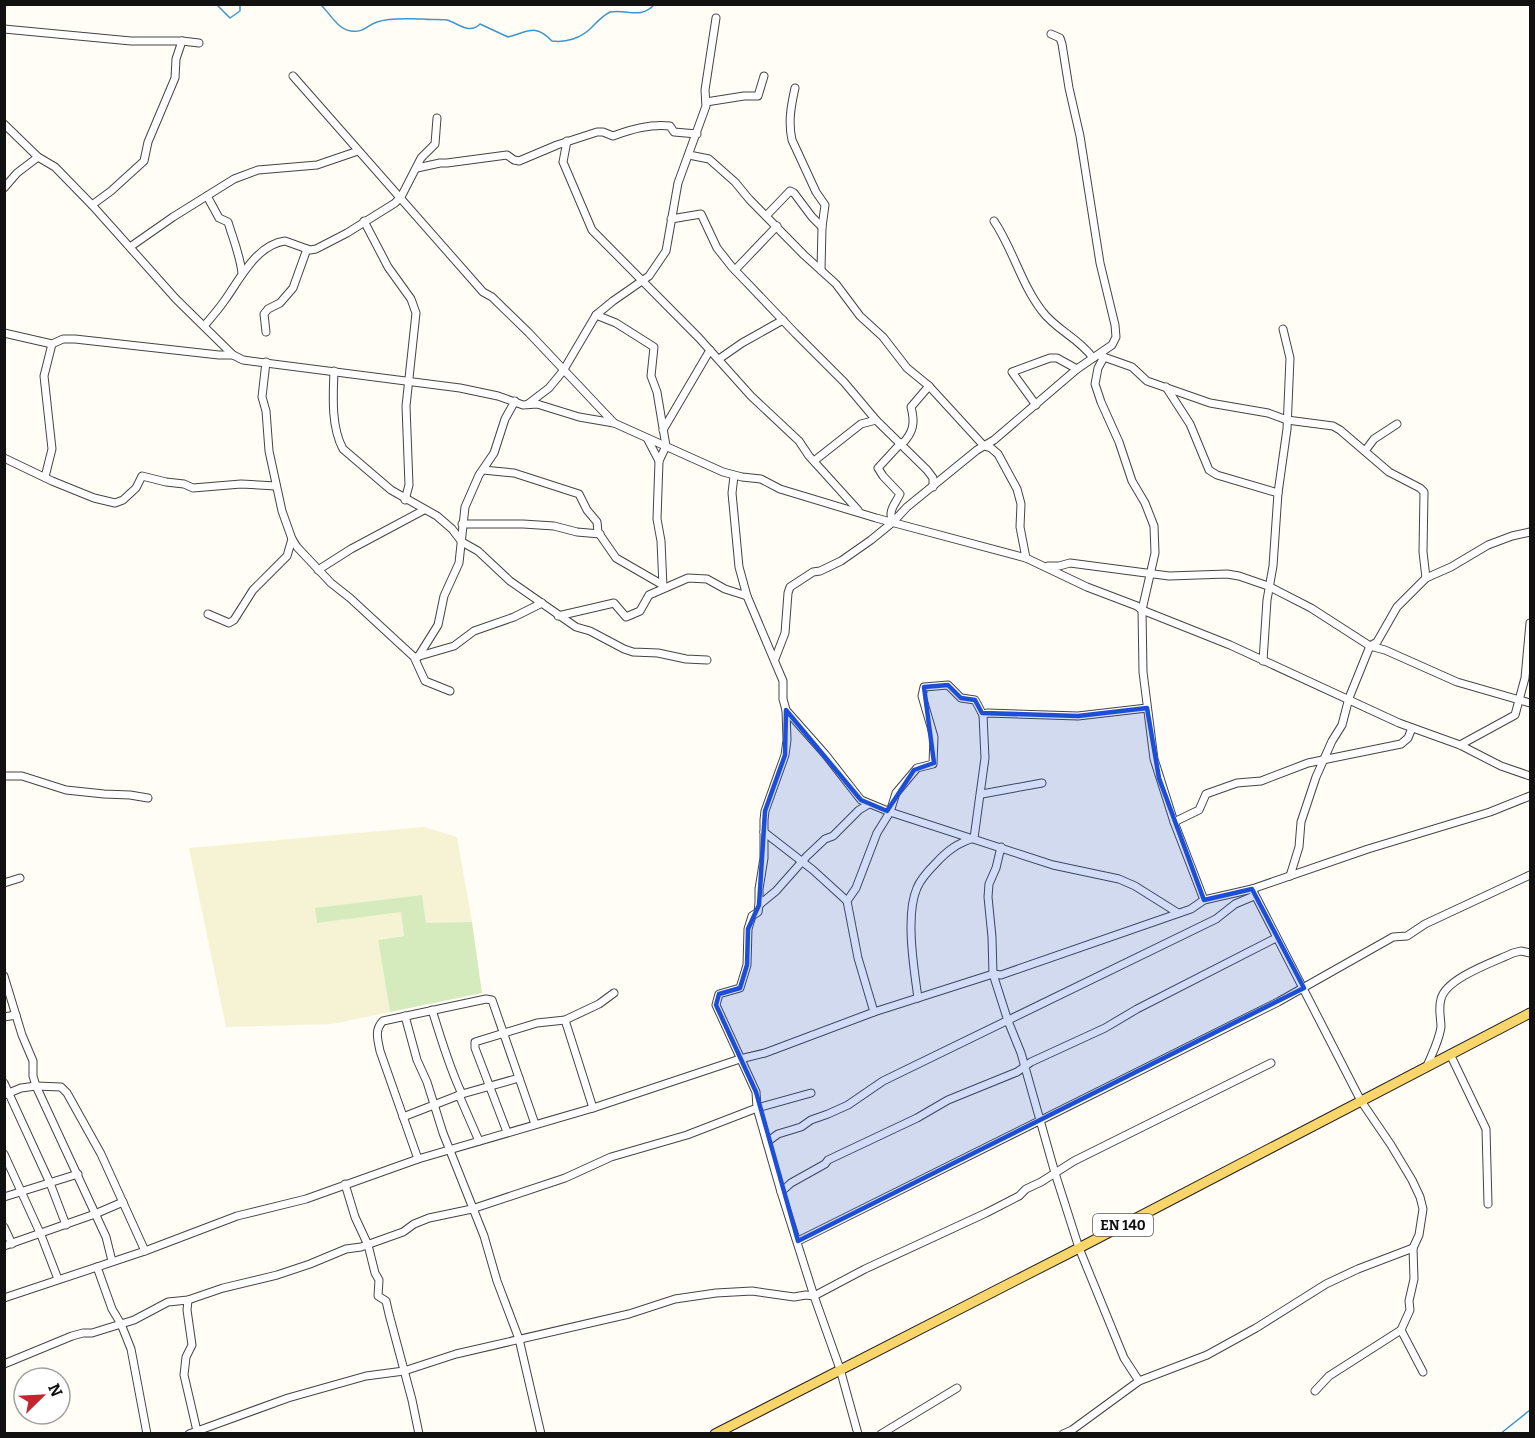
<svg xmlns="http://www.w3.org/2000/svg" width="1535" height="1438" viewBox="0 0 1535 1438" font-family="Bitter,serif">
  <style>
    .farmland { fill: #f6f3d4 }
    .green { fill: #d5ebbd }
    .lines { fill: none; stroke-linecap: round; stroke-linejoin: round }
    .stream { stroke: #3f96cf; stroke-width: 1.5 }
    .minor-casing { stroke: #444; stroke-width: 9 }
    .major-casing { stroke: #222; stroke-width: 11 }
    .minor { stroke: #fff; stroke-width: 7 }
    .major { stroke: #f9d66b; stroke-width: 9 }
    .marked { fill: #1d4ed8; fill-opacity: 0.2; stroke: #1d4ed8; stroke-width: 4.5; stroke-linejoin: round }
    .labels { text-anchor: middle; stroke-width: 6; stroke-linejoin: round; paint-order: stroke }
    .shield { fill: #fff; stroke: #585858; stroke-width: 1.5 }
    .shield-label { font-size: 14px; font-weight: bold; fill: #111 }
  </style>
  <rect width="100%" height="100%" fill="#fffdf5"/>
  <polygon class="farmland" points="424,827 457,837 472,922 426,924 422,896 317,923 401,911 404,936 378,940 390,1012 332,1024 226,1027 189,848"/>
  <polygon class="green" points="422,895 426,923 472,922 482,993 390,1012 378,940 404,936 401,912 317,923 315,908"/>
  <g class="lines">
    <g class="stream">
      <polyline points="216,4 230,18 240,11 240,4"/>
      <path d="M 320,4 C 330,13 337,29 351,31 C 364,33 367,25 377,22 C 391,17 409,19 423,19 C 431,20 440,19 447,20 C 458,23 469,35 480,24 L 508,37 C 528,32 535,23 552,41 C 566,43 581,38 591,28 C 597,22 602,16 610,12 C 628,9 640,20 655,4"/>
      <polyline points="1500,1434 1530,1410"/>
    </g>
    <defs>
      <g id="minor">
        <polyline points="4,29 131,41 182,41 199,43"/>
        <polyline points="293,76 483,292 492,297 529,333 614,423"/>
        <path d="M 795,88 C 791,106 788,122 792,140 L 816,192 L 825,205 L 822,227 L 821,270"/>
        <polyline points="706,102 744,96 758,96 764,76"/>
        <polyline points="4,124 38,157 55,167 92,205 176,299 233,355"/>
        <polyline points="567,141 563,162 592,230 699,338 751,396 799,441 809,456 858,510"/>
        <polyline points="689,155 709,159 735,182 749,199 804,255 836,284 860,316 883,337 907,368 929,386 984,446 991,448 998,454 1017,489 1021,504 1020,527 1026,558"/>
        <path d="M 417,168 L 440,163 L 447,163 L 507,155 L 514,160 L 519,161 L 557,145 L 597,132 L 603,132 L 613,136 C 632,129 650,124 670,126 L 674,132 L 697,134"/>
        <polyline points="4,188 17,173 38,157"/>
        <path d="M 207,196 L 219,218 L 228,222 C 233,239 240,255 242,273"/>
        <polyline points="92,205 111,191 144,161 148,142 175,78 176,59 182,41"/>
        <polyline points="766,216 790,191 794,193 812,217 822,227"/>
        <polyline points="671,219 701,214 717,248 732,267 795,333 844,382 876,420 927,470 933,478 933,487"/>
        <polyline points="364,221 388,267 411,299 416,313 406,406 409,485 405,500"/>
        <path d="M 994,221 C 1013,249 1021,284 1042,311 C 1056,330 1079,338 1093,358"/>
        <polyline points="130,247 173,217 234,179 258,170 317,165 358,151"/>
        <polyline points="735,270 777,226"/>
        <polyline points="596,315 616,323 654,347 651,376 657,392 666,446 659,461 657,519 661,541 663,587"/>
        <path d="M 204,326 C 211,318 218,310 225,300 C 240,279 256,245 285,241 L 310,250 L 316,249 L 347,233 L 395,203 L 401,197 L 421,158 L 435,144 L 437,118"/>
        <polyline points="266,332 264,314 268,309 280,303 293,288 307,249"/>
        <polyline points="4,333 52,344 63,339 75,339 219,355 233,355 243,360 460,388 498,396 523,405 537,404 579,417 614,423 723,472 742,477 761,479 780,489 876,518 1026,558 1087,587 1137,606 1142,610 1230,645 1399,723 1460,745 1501,766 1530,776"/>
        <polyline points="1101,356 1132,367 1147,381 1210,403 1268,413 1287,420 1333,426 1340,430 1389,472 1420,488 1424,492 1423,552 1426,578"/>
        <polyline points="1104,357 1098,368 1095,384 1101,402 1119,442 1132,481 1145,503 1154,526 1155,553 1142,610 1143,672 1154,759 1174,822 1204,900"/>
        <polyline points="719,359 742,343 783,320"/>
        <polyline points="266,362 262,397 266,411 269,451 282,511 292,539 297,547 331,583 350,598 414,657 425,681 450,691"/>
        <path d="M 334,371 C 333,396 331,427 343,449 L 391,490 L 437,516 L 452,529 L 462,542 L 478,551 L 510,581 L 576,627 L 590,631 L 624,649 L 633,652 L 658,653 L 686,659 L 707,660"/>
        <polyline points="1166,387 1190,424 1209,470 1217,475 1278,493"/>
        <polyline points="528,404 549,388 563,371 596,315 613,301 649,276 666,251 678,183 706,106 705,90 716,18"/>
        <polyline points="1036,405 1012,372 1050,358 1057,358 1077,369"/>
        <polyline points="663,430 710,350"/>
        <polyline points="648,440 659,461"/>
        <path d="M 902,444 C 914,432 915,422 911,407 L 929,386"/>
        <polyline points="1365,451 1374,439 1397,424"/>
        <polyline points="4,458 52,481 94,498 115,503 123,500 136,488 142,476 166,482 184,484 193,488 241,484 276,486"/>
        <polyline points="814,461 861,424 876,420"/>
        <polyline points="483,470 514,473 579,494 587,510 597,522 598,532 616,558 661,584"/>
        <polyline points="734,476 732,493 739,567 747,596 783,681 783,699 786,710 825,754 861,800 890,812 1053,865 1119,879 1135,886 1178,913"/>
        <polyline points="45,477 52,449 44,376 52,344"/>
        <path d="M 893,522 C 887,511 896,503 900,494 L 883,476 L 878,468 L 901,443"/>
        <polyline points="462,524 523,524 554,526 577,532 600,534"/>
        <polyline points="1048,566 1059,566 1070,563 1169,576 1227,574 1239,576 1268,586 1311,608 1370,646 1385,650 1457,682 1530,703"/>
        <polyline points="318,570 351,549 424,510"/>
        <polyline points="208,614 229,623 234,620 253,590 287,556 292,539"/>
        <polyline points="558,616 614,603 626,617 640,611 649,595 688,578 707,579 725,589 747,596"/>
        <polyline points="416,657 454,646 474,631 514,617 542,603"/>
        <polyline points="418,657 438,625 444,596 459,563 465,507 479,475 494,453 505,419 515,401"/>
        <polyline points="775,659 785,633 788,593 790,587 813,572 820,571 841,561 871,540 893,522 907,507 977,450 994,440 1077,369 1112,345 1116,337 1115,325 1100,263 1080,136 1069,88 1062,44 1060,38 1051,34"/>
        <polyline points="1263,661 1267,600 1273,566 1278,493 1287,429 1290,358 1283,329"/>
        <polyline points="786,710 787,740 785,755 765,811 764,820 764,858 759,889 759,905 758,912 752,916 748,929 747,965 740,988 719,994 716,1005 756,1092 757,1108 781,1192 814,1296 840,1369 858,1434"/>
        <polyline points="1460,745 1515,715 1525,678 1530,623"/>
        <polyline points="4,776 22,776 66,790 104,794 130,795 148,798"/>
        <polyline points="982,794 1042,783"/>
        <polyline points="1174,822 1199,810 1206,794 1237,783 1261,781 1308,763 1401,744 1408,738 1412,728"/>
        <polyline points="764,832 813,870 847,901"/>
        <polyline points="1001,847 996,868 989,884 988,897 992,937 993,974 1008,1021 1021,1053 1055,1173 1079,1248 1124,1358 1139,1381"/>
        <polyline points="1290,876 1299,847 1301,822 1316,777 1332,741 1342,725 1349,698 1370,646 1377,642 1397,607 1426,578 1451,567 1488,545 1512,536 1530,532"/>
        <polyline points="4,883 20,878"/>
        <polyline points="1252,889 1361,1101 1391,1145 1412,1180 1420,1197 1423,1209 1419,1235 1413,1248 1414,1279 1409,1301 1410,1310 1401,1330 1329,1376 1315,1391"/>
        <polyline points="759,905 776,891 807,856 825,839 833,836 859,810 869,804"/>
        <polyline points="4,976 22,1035 33,1061 33,1076 36,1086 106,1237 112,1261"/>
        <path d="M 918,998 C 914,969 905,915 917,888 C 921,878 929,870 936,863 C 948,850 958,843 974,838 L 985,758 L 983,715 L 987,713 L 1078,716 L 1147,708"/>
        <path d="M 432,1010 C 441,1038 449,1067 462,1094"/>
        <polyline points="874,1012 858,958 847,901 856,888 877,833 890,812 896,793 917,768 933,764 934,737 922,696 924,687 948,685 961,698 975,700 983,715"/>
        <polyline points="405,1016 417,1060 427,1082 443,1133 484,1236 497,1281 519,1339 541,1434"/>
        <polyline points="4,1017 16,1015"/>
        <polyline points="565,1020 593,1108"/>
        <polyline points="1450,1054 1486,1129 1488,1204"/>
        <path d="M 1427,1066 C 1432,1054 1439,1041 1441,1027 C 1441,1018 1438,1009 1441,999 C 1446,978 1494,962 1513,953 L 1521,951 L 1530,953"/>
        <polyline points="4,1083 50,1183 66,1225"/>
        <polyline points="4,1095 21,1088 36,1086 61,1087 67,1093 101,1154 145,1251"/>
        <polyline points="459,1095 479,1141"/>
        <polyline points="403,1117 462,1094 519,1078"/>
        <polyline points="507,1132 475,1048 475,1042 537,1023 565,1020 599,1004 614,993"/>
        <polyline points="767,1142 778,1134 801,1127 811,1120 828,1114 848,1105 883,1081 1216,919 1235,904 1254,896"/>
        <polyline points="4,1154 41,1235 58,1279"/>
        <path d="M 418,1159 L 380,1051 C 378,1040 374,1030 383,1021 L 486,999 L 492,1000 L 535,1124"/>
        <polyline points="345,1184 355,1217 368,1245 375,1273 379,1280 378,1296 386,1301 389,1314 412,1400 419,1434"/>
        <polyline points="781,1192 791,1183 825,1164 828,1160 917,1118 948,1100 1017,1072 1031,1062 1105,1028 1137,1009 1276,938"/>
        <polyline points="4,1197 78,1174"/>
        <polyline points="4,1227 12,1244"/>
        <polyline points="798,1241 1278,1002 1393,937 1407,936 1425,924 1530,875"/>
        <polyline points="4,1246 95,1214 123,1202"/>
        <polyline points="97,1267 112,1309 121,1324 131,1349 147,1434"/>
        <polyline points="4,1298 145,1251 237,1216 306,1199 418,1159 593,1108 740,1059 765,1053 874,1012 993,974 1001,975 1191,909 1204,900 1252,889 1368,849 1490,812 1530,796"/>
        <polyline points="188,1300 187,1310 192,1345 186,1357 184,1375 197,1431"/>
        <polyline points="1401,1330 1423,1372"/>
        <polyline points="4,1364 72,1336 83,1333 92,1333 134,1320 168,1302 188,1300 223,1288 277,1275 310,1264 346,1249 361,1247 403,1232 414,1224 429,1218 472,1209 565,1178 611,1157 687,1135 757,1108 811,1093"/>
        <polyline points="189,1434 288,1398 366,1376 404,1371 456,1354 629,1314 675,1299 716,1293 752,1291 794,1297 806,1295 814,1296 865,1269 986,1213 1019,1196 1026,1189 1041,1182 1074,1161 1271,1063"/>
        <polyline points="881,1434 957,1388"/>
        <polyline points="1063,1434 1072,1430 1139,1381 1207,1355 1256,1328 1326,1284 1358,1269 1413,1248"/>
      </g>
      <polyline id="major" points="715,1434 1079,1248 1530,1013"/>
    </defs>
    <use href="#minor" class="minor-casing"/>
    <use href="#major" class="major-casing"/>
    <use href="#minor" class="minor"/>
    <use href="#major" class="major"/>
  </g>
  <path class="marked" d="M 948,685 L 961,698 L 975,700 L 982,713 L 1078,716 L 1147,708 L 1159,778 L 1204,900 L 1252,889 L 1304,988 L 798,1241 L 756,1092 L 716,1005 L 719,994 L 740,988 L 747,965 L 748,929 L 759,905 L 765,811 L 785,755 L 786,710 L 861,800 L 887,811 L 914,770 L 934,763 L 924,687 Z"/>
  <g class="labels">
    <rect class="shield" x="1093" y="1214" width="60" height="22" rx="4.5"/>
    <g class="shield-label">
      <text x="1123" y="1230">EN 140</text>
    </g>
  </g>
  <rect width="1535" height="1438" fill="none" stroke="#111111" stroke-width="12"/>
  <g transform="translate(42 1396) rotate(66)"><circle r="28" fill="#ffffff" stroke="#a0a0a0" stroke-width="1.5"/>
  <path d="M0-4.5L10 22L0 15L-10 22Z" fill="#c4262e"/>
  <text y="-9" font-size="16" font-weight="bold" text-anchor="middle" fill="#111111">N</text>
  </g>
</svg>
